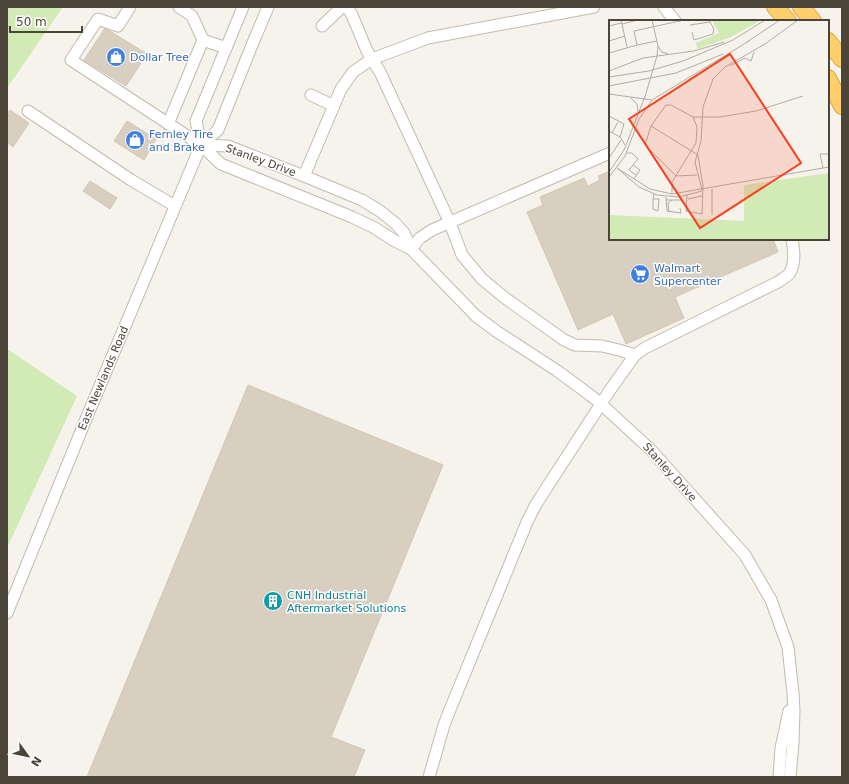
<svg xmlns="http://www.w3.org/2000/svg" width="849" height="784" viewBox="0 0 849 784" font-family="'DejaVu Sans',sans-serif">
  <style>
    .green { fill: #d2eab5 }
    .building { fill: #d8cfc1; stroke: #d3c7b4 }
    .lines { fill: none; stroke-linecap: round; stroke-linejoin: round }
    .minor-casing { stroke: #c2bbae; stroke-width: 13 }
    .highway-casing { stroke: #e0a43c; stroke-width: 18 }
    .minor { stroke: #fff; stroke-width: 11 }
    .highway { stroke: #ffcf6e; stroke-width: 16 }
    .labels { text-anchor: middle; stroke-width: 3; stroke-linejoin: round; paint-order: stroke }
    .shop-label { font-size: 11px; fill: #366cbe; stroke: #fff; text-anchor: start }
    .street-label { font-size: 11px; fill: #4b4439; stroke: #fff }
    .culture-label { font-size: 11px; fill: #0d838f; stroke: #fff; text-anchor: start }
    .inset-road { fill: none; stroke: #b2ada4; stroke-width: 1 }
    .view { fill: #fc3f1d; fill-opacity: 0.15; stroke: #fc3f1d; stroke-width: 2 }
    .inset-edge { fill: none; stroke: #4b4439; stroke-width: 2 }
  </style>
  <rect width="100%" height="100%" fill="#f6f3ec"/>
  <g class="green">
    <polygon points="7,7 63,7 7,88"/>
    <polygon points="7,349 77,396 7,548"/>
  </g>
  <g class="building">
    <polygon points="105,28 147,54 126,86 84,60"/>
    <polygon points="10,110 29,123 13,147 7,142 7,114"/>
    <polygon points="127,121 156,139 144,160 114,141"/>
    <polygon points="610,171 610,239 773,239 778,252 675,297 684,318 626,344 613,314 578,330 527,212 543,205 540,197 584,178 588,186 600,180 598,176"/>
    <polygon points="90,181 117,198 110,209 83,191"/>
    <polygon points="248,385 443,465 331,737 365,750 362,757 354,777 87,777"/>
  </g>
  <g class="lines">
    <defs>
      <g id="minor">
        <polyline points="130,7 118,26 98,19 71,60 201,145 221,164 352,217 373,227 395,241 411,249 476,316 496,331 556,370 582,389 599,402 651,450 745,555 771,600 788,647 793,693 794,710 793,743 790,777"/>
        <polyline points="179,7 192,16 203,40 226,48"/>
        <polyline points="347,7 352,15 367,51 380,72 450,223 462,255 482,279 505,298 564,340 575,345 602,346 619,350 635,355"/>
        <polyline points="664,7 675,21"/>
        <polyline points="322,26 342,7"/>
        <polyline points="311,95 334,106"/>
        <polyline points="28,111 131,180 175,206"/>
        <polyline points="168,124 203,40"/>
        <polyline points="201,145 228,146 304,176 362,200 380,211 395,223 404,233 411,249"/>
        <polyline points="201,145 196,121 243,7"/>
        <polyline points="304,176 341,89 353,72 372,59 428,38 594,7"/>
        <polyline points="411,249 420,238 432,230 610,153"/>
        <polyline points="7,613 86,419 201,145 218,130 252,45 268,7"/>
        <path d="M 429,777 L 444,725 L 451,707 L 527,522 L 535,506 L 549,484 L 610,390 L 635,355 L 645,348 L 778,282 C 781,280 786,277 789,274 C 796,264 794,250 792,239"/>
        <polyline points="779,777 781,748 789,711"/>
      </g>
      <g id="highway">
        <polyline points="775,7 788,21"/>
        <polyline points="801,7 813,21"/>
        <polyline points="828,41 842,59"/>
        <polyline points="828,78 842,106"/>
      </g>
    </defs>
    <use href="#minor" class="minor-casing"/>
    <use href="#highway" class="highway-casing"/>
    <use href="#minor" class="minor"/>
    <use href="#highway" class="highway"/>
  </g>
  <defs>
    <symbol id="shop-disc" viewBox="-11 -11 22 22"><circle r="9.5" fill="#3f7fe0" stroke="#fff"/><path d="M-5-2.5h2.3a2.7 3.5 0 0 1 5.4 0H5L5.5 6h-11ZM-1.5-2.5h3a1.5 2.3 0 0 0-3 0Z" fill="#fff"/></symbol>
    <symbol id="supermarket-disc" viewBox="-11 -11 22 22"><circle r="9.5" fill="#3f7fe0" stroke="#fff"/><path d="M-6-5.5h2.5l.6 2H6L4.5 2H-2.5L-4.4-4H-6ZM-1.5 3.2a1.3 1.3 0 1 0 .1 0ZM3 3.2a1.3 1.3 0 1 0 .1 0Z" fill="#fff"/></symbol>
    <symbol id="building-disc" viewBox="-11 -11 22 22"><circle r="9.5" fill="#0f9aa8" stroke="#fff"/><path d="M-4-6H4V6H1V3H-1V6H-4ZM-2.5-4.3h1.7v1.8h-1.7ZM.8-4.3h1.7v1.8H.8ZM-2.5-1h1.7V.8h-1.7ZM.8-1h1.7V.8H.8Z" fill="#fff"/></symbol>
  </defs>
  <g fill-rule="evenodd">
    <use href="#shop-disc" x="105" y="46" width="22" height="22"/>
    <use href="#shop-disc" x="124" y="129" width="22" height="22"/>
    <use href="#supermarket-disc" x="629" y="263" width="22" height="22"/>
    <use href="#building-disc" x="262" y="590" width="22" height="22"/>
  </g>
  <g class="labels">
    <g class="shop-label">
      <text x="130" y="61">Dollar Tree</text>
      <text x="149" y="138">Fernley Tire<tspan x="149" dy="13">and Brake</tspan></text>
      <text x="654" y="272">Walmart<tspan x="654" dy="13">Supercenter</tspan></text>
    </g>
    <g class="street-label">
      <text transform="translate(261 160) rotate(20)" y="4">Stanley Drive</text>
      <text transform="translate(103 378) rotate(-67)" y="4">East Newlands Road</text>
      <text transform="translate(670 472) rotate(48)" y="4">Stanley Drive</text>
    </g>
    <g class="culture-label">
      <text x="287" y="599">CNH Industrial<tspan x="287" dy="13">Aftermarket Solutions</tspan></text>
    </g>
  </g>
  <g transform="translate(609 20)">
    <rect width="220" height="220" fill="#f6f3ec"/>
    <path d="M 103,0 L 152,0 L 122,17 L 88,29 L 87,23 L 110,13 ZM 220,153 L 220,220 L 0,220 L 0,195 L 135,201 L 135,165 Z" fill="#d2eab5"/>
    <path class="inset-road" d="M 12,0 L 18,27M 43,0 L 49,26 L 48,36M 13,4 L 29,0M 81,5 L 101,2M 0,6 L 12,3M 83,12 L 85,20 L 104,14 L 105,9 L 100,0M 0,21 L 16,16M 48,21 L 28,25 L 25,11 L 75,0M 138,22 L 171,0M 49,26 L 53,32 L 59,34M 0,33 L 28,25M 121,46 L 136,38 L 142,41 L 145,32M 0,51 L 34,38 L 85,31 L 115,22M 0,57 L 40,51 L 74,41 L 124,20 L 156,0M 0,66 L 67,53 L 114,34M 0,74 L 43,80M 21,77 L 28,84 L 29,92M 35,80 L 48,36M 0,96 L 15,104 L 11,117M 42,106 L 89,135M 0,111 L 11,117 L 16,125M 3,113 L 9,102M 18,133 L 23,133 L 29,139 L 24,145M 0,138 L 12,120M 8,148 L 41,169 L 63,174 L 220,147M 8,148 L 30,167 L 48,175 L 70,177 L 93,171M 214,148 L 211,134 L 220,134M 0,152 L 15,130 L 35,79M 88,155 L 67,156 L 36,125 L 42,106 L 57,85 L 62,85 L 84,97 L 111,97 L 147,91 L 194,76M 0,157 L 16,136 L 30,99 L 43,80 L 140,21M 25,159 L 31,150 L 24,145 L 20,150 L 27,155M 103,169 L 103,195M 93,170 L 86,142 L 92,121 L 94,87 L 104,59 L 116,47 L 156,24 L 189,0M 63,174 L 63,162 L 87,123 L 88,107 L 84,97M 78,175 L 77,191 L 93,194 L 94,166 L 89,135M 57,177 L 58,191 L 72,193 L 71,188M 44,179 L 50,179 L 49,191 L 44,189 L 44,179 L 45,174M 79,179 L 93,176M 57,180 L 72,180M 60,192 L 59,183 L 63,180"/>
    <path class="view" d="M 121,34 L 192,143 L 91,208 L 20,99 Z"/>
    <rect width="220" height="220" class="inset-edge"/>
  </g>
  <rect width="849" height="784" fill="none" stroke="#4b4439" stroke-width="16"/>
  <g transform="translate(28 756) rotate(123)" stroke="#ffffff" stroke-width="3" paint-order="stroke">
  <path d="M0-3L7 15L0 10L-7 15Z" fill="#4b4439"/>
  <text y="-6" font-size="11" font-weight="bold" text-anchor="middle" fill="#4b4439">N</text>
  </g>
  <path d="M10 26v6h72v-6" fill="none" stroke="#4b4439" stroke-width="2"/>
  <text x="16" y="26" font-size="12" fill="#4b4439" stroke="#ffffff" stroke-width="3" paint-order="stroke">50 m</text>
</svg>
